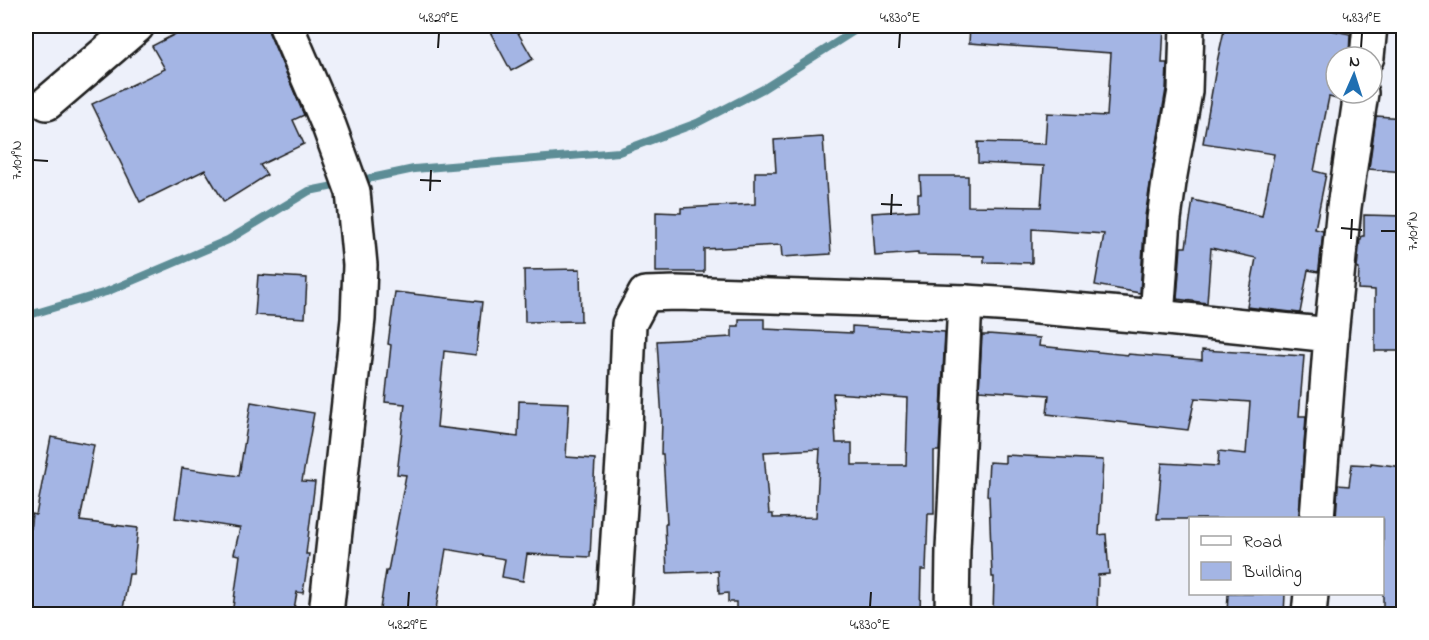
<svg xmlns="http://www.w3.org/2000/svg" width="1429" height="640" viewBox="0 0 1429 640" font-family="'Indie Flower',sans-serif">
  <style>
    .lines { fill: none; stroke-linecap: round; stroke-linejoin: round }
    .stream { stroke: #5d8d96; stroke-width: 8 }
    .building { fill: #a4b5e4; stroke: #1c1c1c; stroke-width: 1.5; fill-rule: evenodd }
    .minor-casing { stroke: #1c1c1c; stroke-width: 38 }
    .minor { stroke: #fff; stroke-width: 33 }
    .ticks { fill: none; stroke: #1c1c1c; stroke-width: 2 }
    .neatline { fill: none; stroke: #1c1c1c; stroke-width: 2 }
    .ticks-label { font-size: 15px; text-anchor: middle; fill: #1c1c1c }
  </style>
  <rect width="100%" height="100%" fill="#edf0fa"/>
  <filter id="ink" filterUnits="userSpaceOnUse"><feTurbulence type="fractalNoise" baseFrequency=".0167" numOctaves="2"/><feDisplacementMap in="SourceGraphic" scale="12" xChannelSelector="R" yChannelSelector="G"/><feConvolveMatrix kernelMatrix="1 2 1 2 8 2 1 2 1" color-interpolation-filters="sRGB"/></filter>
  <g filter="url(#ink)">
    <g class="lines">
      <g class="stream">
        <polyline points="357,181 414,169 619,152 697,123 763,89 862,26"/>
        <polyline points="26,316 106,292 228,240 309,191 344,184"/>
      </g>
    </g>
    <g class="building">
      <polygon points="207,26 268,26 269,33 304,115 293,120 304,144 260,165 267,175 224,202 205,170 140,202 92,104 165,69 152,46 189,27 193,33"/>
      <polygon points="487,26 514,26 533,59 511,71"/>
      <polygon points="970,26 1164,26 1162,63 1167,63 1166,89 1152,172 1145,216 1140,293 1095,285 1104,234 1032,229 1032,263 984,262 984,256 918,255 918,253 875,256 872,213 918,210 918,193 921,193 920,176 968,176 968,206 1041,207 1044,166 978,163 978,142 1045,144 1047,113 1107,116 1111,53 969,43"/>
      <polygon points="1225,26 1310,26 1350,34 1349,57 1336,57 1336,93 1342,93 1342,96 1341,100 1329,97 1314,171 1326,174 1315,229 1323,231 1319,269 1318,272 1308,270 1300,313 1247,307 1256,258 1211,248 1207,303 1177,299 1181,247 1186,247 1193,200 1262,216 1274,154 1203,143 1217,62"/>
      <polygon points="1376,116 1404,118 1404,172 1369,169"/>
      <polygon points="823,137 831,254 782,257 781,245 704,249 704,272 656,272 656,212 681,213 681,208 755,204 755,172 776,172 774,140"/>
      <polygon points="1364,215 1404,216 1404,351 1375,351 1375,290 1358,289 1359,269 1357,268 1360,239 1361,239 1362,236 1364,236"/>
      <polygon points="580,269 581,321 525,322 524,270"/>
      <polygon points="258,275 307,278 305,318 255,315"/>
      <polygon points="395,292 482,302 476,355 444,351 437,427 518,437 519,401 569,403 566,457 595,459 590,557 527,554 523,581 502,577 505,559 446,549 435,615 379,615 386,571 388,571 406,475 397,474 405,404 385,402 391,345 388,344"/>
      <path d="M 739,319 L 764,319 L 764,329 L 852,333 L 852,326 L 945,332 L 939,451 L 934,451 L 934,514 L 928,514 L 926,570 L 921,570 L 920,615 L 736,615 L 736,602 L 728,602 L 728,593 L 719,594 L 718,571 L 667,573 L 665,524 L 667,524 L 663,454 L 661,454 L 662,420 L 657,341 L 732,337 L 732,326 L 739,326 ZM 833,393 L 908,398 L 906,465 L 852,465 L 852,443 L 836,443 ZM 820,449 L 816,517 L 773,518 L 773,514 L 769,514 L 764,452 Z"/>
      <polygon points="988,334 1040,338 1039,346 1128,355 1128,354 1202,360 1202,350 1304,356 1299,416 1306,416 1299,519 1157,519 1162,463 1218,466 1219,451 1246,454 1250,402 1195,398 1188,430 1047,414 1049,395 979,390 982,335 988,335"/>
      <polygon points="251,402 314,413 302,481 315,482 306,554 309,554 303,593 297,592 293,615 232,615 240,555 234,554 240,528 175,518 182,468 239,476"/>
      <polygon points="51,437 94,445 80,521 138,528 133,574 129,574 122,615 26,615 26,547 28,547 32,514 36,515"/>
      <polygon points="1005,455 1103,460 1099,535 1106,534 1109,574 1098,575 1097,615 993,615 994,577 992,577 989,496 987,495 989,462 1005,463"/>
      <polygon points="1371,463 1403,467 1400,485 1404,486 1404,615 1383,615 1383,519 1336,519 1338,485 1349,486 1352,464 1371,465"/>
      <polygon points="1228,594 1285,594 1284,615 1227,615"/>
    </g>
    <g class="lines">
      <defs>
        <g id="minor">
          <polyline points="286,26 329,126 353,192 360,265 358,319 326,614"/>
          <polyline points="1367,57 1370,26"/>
          <polyline points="47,103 137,26"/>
          <polyline points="1157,317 1164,219 1170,175 1185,91 1187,26"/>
          <polyline points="1331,335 1344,207 1361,93"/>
          <polyline points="613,614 625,429 629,324 645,294 677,293 965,302 1014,305 1157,317 1331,335 1317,518"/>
          <polyline points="952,614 953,549 965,302"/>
          <polyline points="1309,614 1311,594"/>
        </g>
      </defs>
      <use href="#minor" class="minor-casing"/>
      <use href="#minor" class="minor"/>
    </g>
  </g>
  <path class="ticks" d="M 438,48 L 439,33M 899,48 L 900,33M 1361,48 L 1362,33M 33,160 L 48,161M 420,180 L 441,181M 430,191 L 431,170M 881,204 L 902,205M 891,215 L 892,194M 1341,228 L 1362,230M 1381,231 L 1396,231M 1351,239 L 1352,219M 408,607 L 409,592M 870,607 L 871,592"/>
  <rect width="1429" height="640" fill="none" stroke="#fff" stroke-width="66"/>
  <rect x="1189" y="517" width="195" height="78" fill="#ffffff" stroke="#a4a4a4" stroke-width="1.5"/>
  <rect x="1201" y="536" width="30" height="9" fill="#ffffff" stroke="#a4a4a4" stroke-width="1.5"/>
  <text x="1243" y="547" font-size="18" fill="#1c1c1c">Road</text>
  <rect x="1201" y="562" width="30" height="18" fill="#a4b5e4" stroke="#a4a4a4" stroke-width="1.5"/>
  <text x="1243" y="577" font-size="18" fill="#1c1c1c">Building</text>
  <g transform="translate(1354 75) rotate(3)"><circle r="28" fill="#ffffff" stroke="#a4a4a4" stroke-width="1.5"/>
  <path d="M0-4.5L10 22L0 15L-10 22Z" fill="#1f6fb2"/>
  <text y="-9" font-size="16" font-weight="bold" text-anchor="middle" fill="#1c1c1c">N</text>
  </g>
  <rect x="33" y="33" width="1363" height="574" class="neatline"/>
  <g class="ticks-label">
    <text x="439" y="22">4.829°E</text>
    <text x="900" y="22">4.830°E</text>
    <text x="1362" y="22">4.831°E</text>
    <text transform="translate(16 160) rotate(-90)" y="5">7.101°N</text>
    <text transform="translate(1412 231) rotate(-90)" y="5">7.101°N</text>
    <text x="408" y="629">4.829°E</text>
    <text x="870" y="629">4.830°E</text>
  </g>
</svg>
